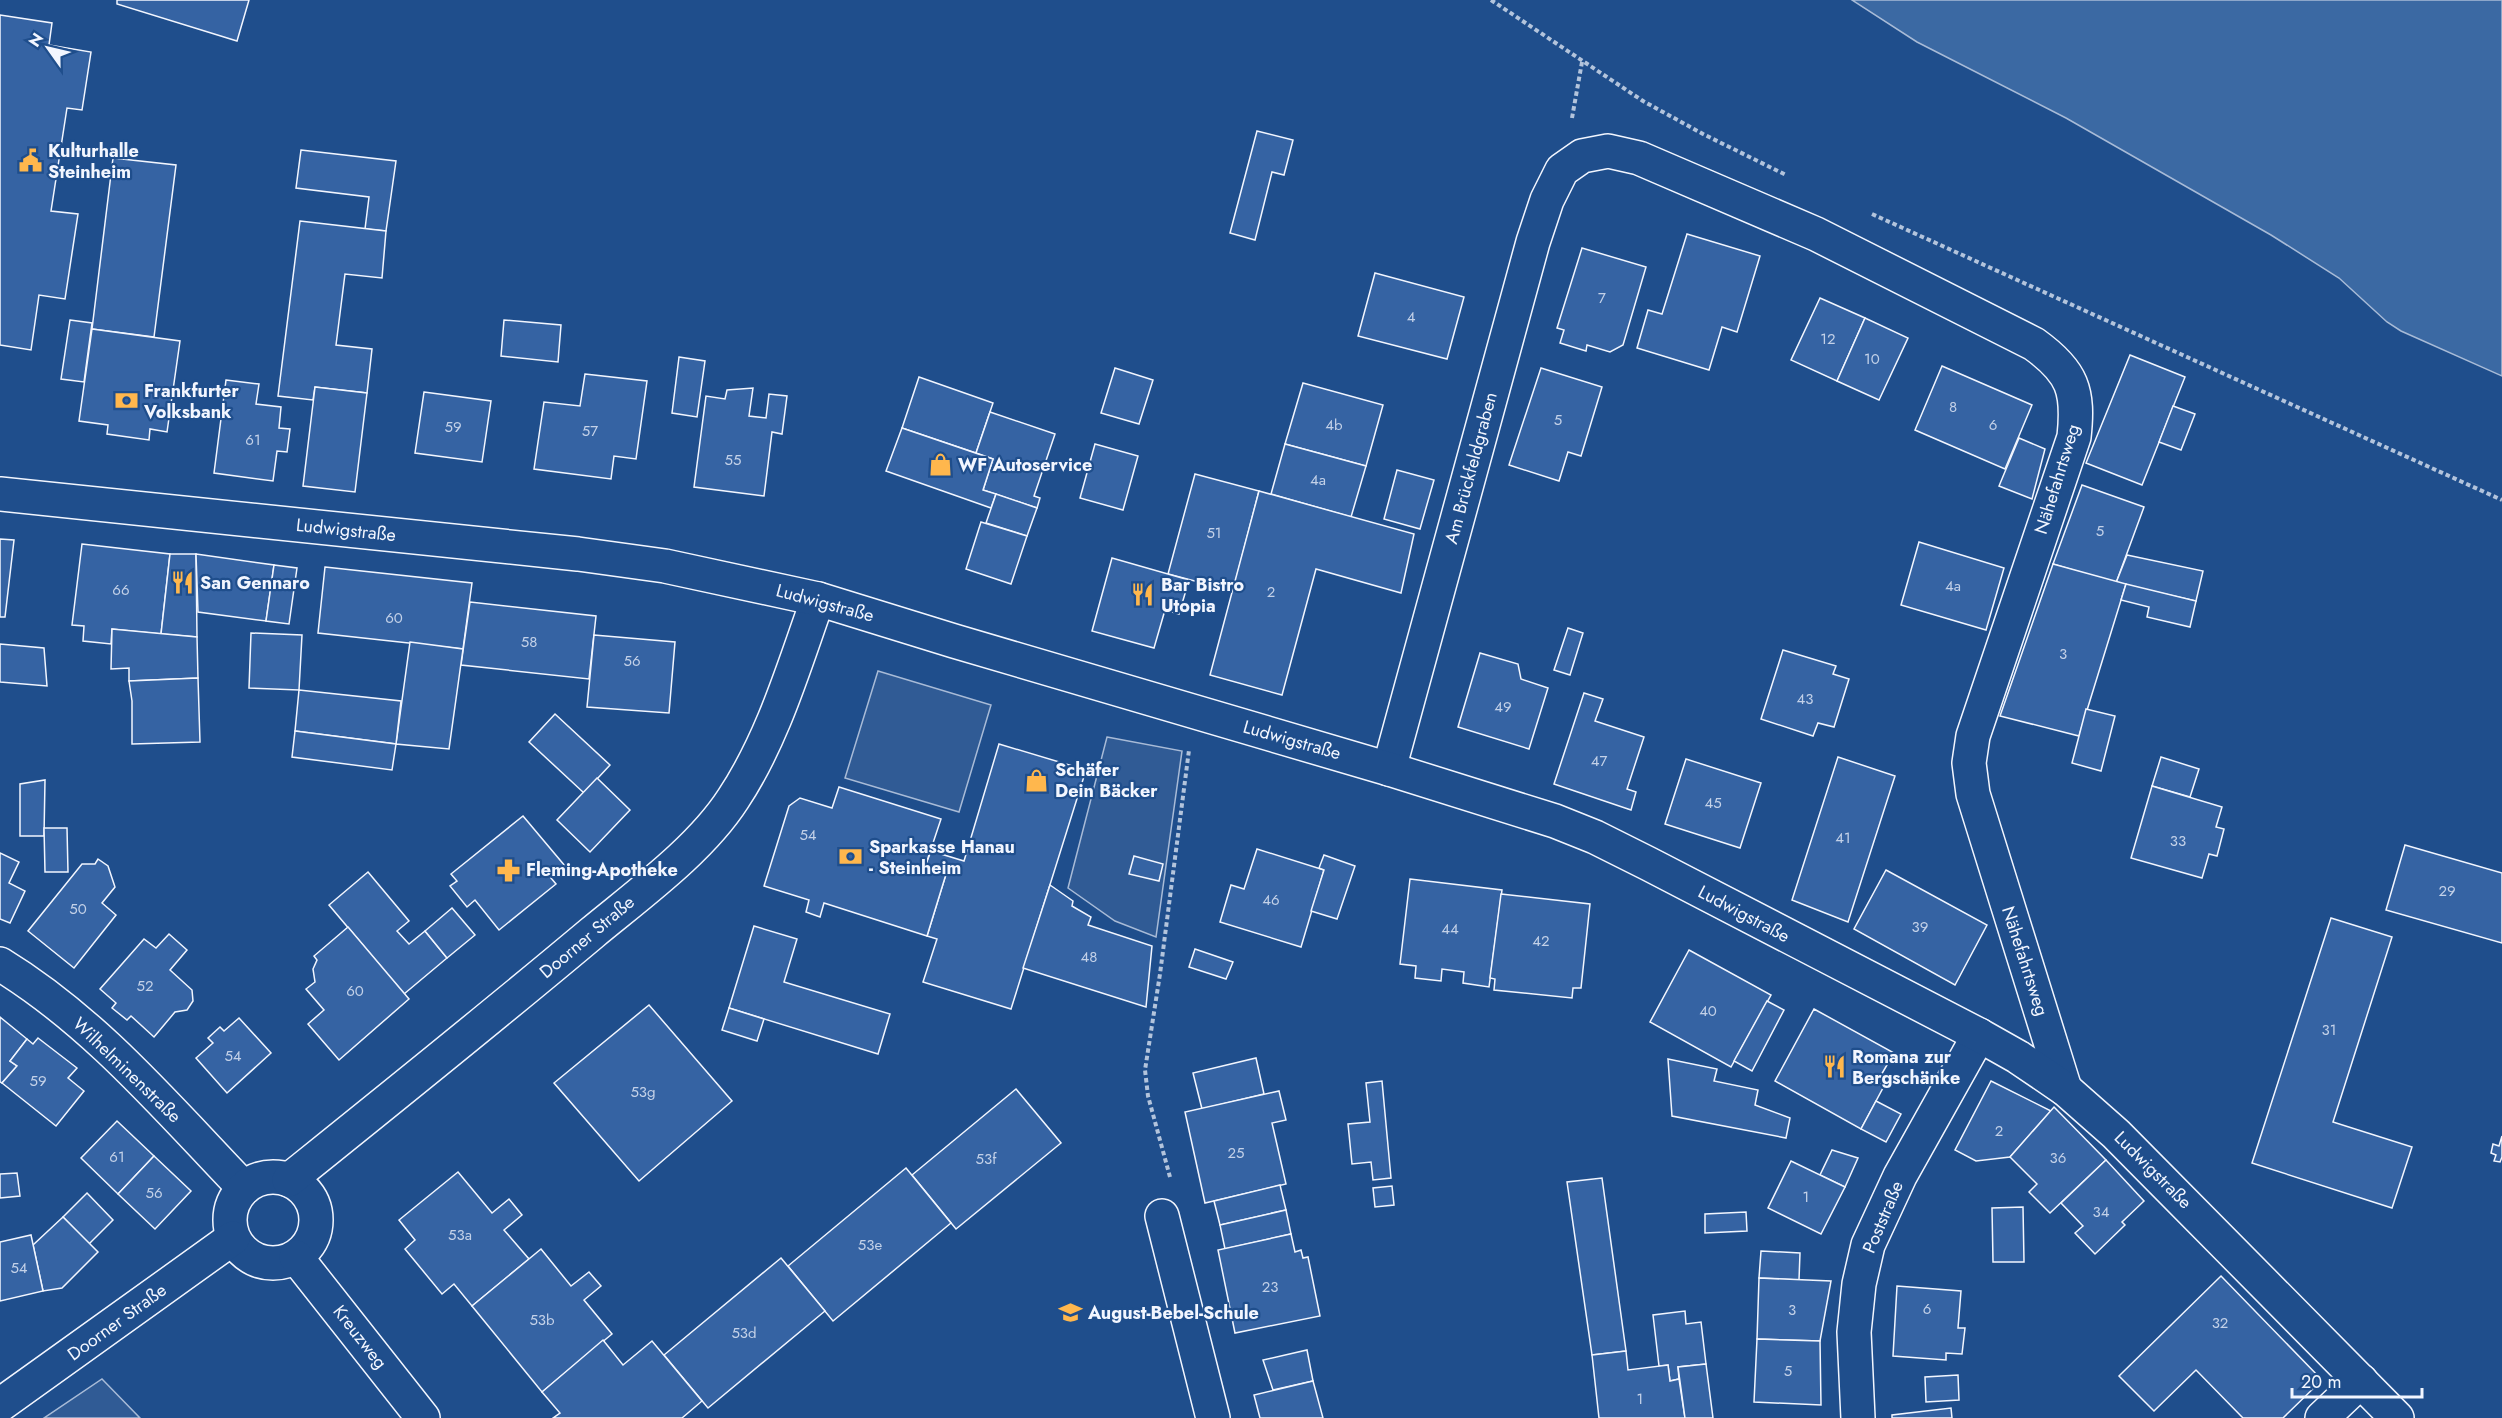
<svg xmlns="http://www.w3.org/2000/svg" width="2502" height="1418" viewBox="0 0 2502 1418" font-family="Jost,sans-serif">
  <style>
    .parking { fill: #305b95; stroke: #a8bbd7; stroke-width: 1.5 }
    .water { fill: #3b69a3; stroke: #a8bbd7; stroke-width: 1.5 }
    .building { fill: #3563a3; stroke: #f2f6ff; stroke-width: 1.5 }
    .lines { fill: none; stroke-linecap: round; stroke-linejoin: round }
    .minor-casing { stroke: #f2f6ff; stroke-width: 36 }
    .major-casing { stroke: #f2f6ff; stroke-width: 36 }
    .path { stroke: #b3c4dc; stroke-width: 4; stroke-dasharray: 4.5 3; stroke-linecap: butt }
    .minor { stroke: #1f4e8c; stroke-width: 33 }
    .major { stroke: #1f4e8c; stroke-width: 33 }
    .labels { text-anchor: middle; stroke-width: 4.5; stroke-linejoin: round; paint-order: stroke }
    .number-label { font-size: 15px; fill: #c3d1e8 }
    .poi-label { font-size: 18px; font-weight: bold; fill: #f2f6ff; stroke: #1f4e8c; text-anchor: start }
    .street-label { font-size: 18px; fill: #f2f6ff; stroke: #1f4e8c }
  </style>
  <rect width="100%" height="100%" fill="#1f4e8c"/>
  <g class="parking">
    <polygon points="878,671 991,705 959,812 845,778"/>
    <polygon points="1107,737 1182,751 1156,937 1115,921 1068,888"/>
    <polygon points="102,1379 140,1418 44,1418"/>
  </g>
  <polygon class="water" points="1852,0 2502,0 2502,376 2401,331 2387,322 2339,278 2271,235 2066,118 1917,42"/>
  <g class="building">
    <polygon points="117,0 249,0 237,41 117,4"/>
    <polygon points="0,15 52,23 49,45 91,52 82,110 67,108 51,211 78,214 65,299 39,295 31,350 0,345"/>
    <polygon points="1257,131 1293,140 1284,175 1272,172 1255,240 1230,233"/>
    <polygon points="301,150 396,161 386,231 365,229 369,197 296,188"/>
    <polygon points="113,158 176,165 154,337 92,329"/>
    <polygon points="300,221 386,231 382,278 345,274 336,345 372,349 367,393 315,387 313,400 278,396"/>
    <polygon points="1687,234 1760,256 1737,332 1722,327 1709,370 1637,348 1648,310 1662,314"/>
    <polygon points="1582,248 1646,267 1623,345 1610,352 1587,345 1586,351 1560,343 1564,330 1557,328"/>
    <polygon points="1375,273 1464,297 1447,359 1358,336"/>
    <polygon points="1820,298 1865,318 1837,381 1791,360"/>
    <polygon points="1865,318 1908,338 1879,400 1837,381"/>
    <polygon points="70,320 92,323 84,382 61,379"/>
    <polygon points="504,320 561,325 558,362 501,356"/>
    <polygon points="92,329 180,341 167,432 150,429 149,440 107,434 108,425 79,421"/>
    <polygon points="2130,355 2185,377 2142,485 2086,463"/>
    <polygon points="679,357 705,361 697,417 672,413"/>
    <polygon points="1942,366 2032,405 2005,469 1915,430"/>
    <polygon points="1115,368 1153,380 1139,424 1101,413"/>
    <polygon points="1541,368 1602,387 1581,456 1568,452 1559,481 1509,465"/>
    <polygon points="585,374 647,381 636,459 614,456 611,479 534,469 544,402 580,406"/>
    <polygon points="919,377 993,403 976,453 902,428"/>
    <polygon points="226,380 259,384 256,404 281,407 279,428 290,429 287,452 277,451 273,481 214,473"/>
    <polygon points="1303,383 1383,405 1366,466 1285,444"/>
    <polygon points="315,387 367,393 355,492 303,486"/>
    <polygon points="753,388 749,416 766,418 769,394 787,396 782,434 772,432 764,496 694,487 706,396 725,399 727,390"/>
    <polygon points="424,392 491,401 482,462 415,453"/>
    <polygon points="2173,406 2195,414 2181,450 2159,442"/>
    <polygon points="990,412 1055,434 1034,496 1040,498 1037,508 983,490 993,459 976,453"/>
    <polygon points="902,428 993,459 983,490 996,494 991,508 886,471"/>
    <polygon points="2019,438 2045,449 2032,499 1999,486"/>
    <polygon points="1095,444 1138,456 1123,510 1080,498"/>
    <polygon points="1285,444 1366,466 1351,517 1271,494"/>
    <polygon points="1397,470 1434,480 1420,529 1384,519"/>
    <polygon points="1195,474 1259,491 1233,591 1168,574"/>
    <polygon points="2082,485 2144,507 2116,583 2053,564"/>
    <polygon points="1259,491 1414,534 1401,593 1316,569 1282,695 1210,675"/>
    <polygon points="996,494 1037,508 1027,536 986,523"/>
    <polygon points="981,522 1027,536 1011,584 966,569"/>
    <polygon points="0,539 14,540 5,617 0,617"/>
    <polygon points="1919,542 2004,568 1986,630 1901,605"/>
    <polygon points="82,544 170,554 161,634 112,629 111,644 83,641 84,626 72,625"/>
    <polygon points="170,554 196,554 197,637 161,634"/>
    <polygon points="196,554 274,565 266,621 198,612"/>
    <polygon points="2127,555 2203,571 2196,601 2116,583"/>
    <polygon points="1112,558 1189,580 1179,614 1165,610 1154,648 1092,631"/>
    <polygon points="2053,564 2126,584 2079,736 2000,716"/>
    <polygon points="274,565 297,568 289,624 266,621"/>
    <polygon points="325,567 472,583 463,649 318,633"/>
    <polygon points="2126,584 2196,601 2190,627 2147,617 2149,607 2121,600"/>
    <polygon points="470,602 596,616 589,679 461,665"/>
    <polygon points="1568,628 1583,633 1570,675 1554,670"/>
    <polygon points="112,629 197,637 198,678 129,681 129,668 111,669"/>
    <polygon points="251,633 302,635 299,690 249,688"/>
    <polygon points="594,635 675,642 669,713 587,707"/>
    <polygon points="410,642 463,649 449,749 396,744"/>
    <polygon points="0,644 44,648 47,686 0,682"/>
    <polygon points="1783,650 1836,666 1833,674 1849,679 1834,727 1818,723 1813,736 1761,719"/>
    <polygon points="1480,653 1518,664 1521,679 1548,688 1529,749 1458,727"/>
    <polygon points="198,678 200,742 132,744 132,701 129,681"/>
    <polygon points="299,690 401,701 396,744 295,731"/>
    <polygon points="1584,693 1603,699 1595,721 1644,737 1627,789 1636,792 1631,810 1554,784"/>
    <polygon points="2086,709 2115,716 2101,771 2072,763"/>
    <polygon points="555,714 610,765 584,793 529,742"/>
    <polygon points="295,731 396,744 392,770 292,757"/>
    <polygon points="999,744 1086,770 1011,1009 923,982 937,939 927,936 947,871 926,864 931,851 964,861"/>
    <polygon points="1838,757 1895,776 1848,922 1792,900"/>
    <polygon points="2161,757 2199,769 2190,797 2152,786"/>
    <polygon points="1686,759 1761,783 1740,848 1665,824"/>
    <polygon points="597,778 630,810 590,852 557,820"/>
    <polygon points="45,780 44,836 20,836 20,784"/>
    <polygon points="2152,786 2222,807 2216,827 2224,829 2217,856 2209,854 2202,878 2131,858"/>
    <polygon points="839,787 941,819 926,864 947,871 927,936 824,903 820,917 806,912 809,900 764,886 789,806 800,798 832,808"/>
    <polygon points="523,816 565,866 551,878 556,884 499,930 475,900 467,907 450,886 457,881 451,874"/>
    <polygon points="44,828 67,828 68,872 45,872"/>
    <polygon points="2405,845 2502,873 2502,943 2386,910"/>
    <polygon points="1257,849 1324,870 1301,947 1220,922 1231,885 1244,889"/>
    <polygon points="0,853 19,862 9,883 25,891 10,923 0,919"/>
    <polygon points="1324,855 1355,866 1337,919 1311,911 1324,870 1319,868"/>
    <polygon points="1134,856 1163,864 1159,881 1129,874"/>
    <polygon points="98,859 108,866 115,887 102,903 116,915 74,968 28,931 82,864 95,864"/>
    <polygon points="1886,870 1987,925 1955,985 1854,929"/>
    <polygon points="368,872 409,921 397,931 409,944 425,931 447,958 404,994 329,905"/>
    <polygon points="1410,879 1502,890 1489,987 1463,983 1464,972 1442,969 1441,981 1415,978 1416,966 1400,964"/>
    <polygon points="1050,885 1073,901 1072,906 1091,917 1088,925 1152,946 1146,1007 1023,968"/>
    <polygon points="1501,894 1590,904 1581,988 1573,988 1572,998 1494,990 1495,979 1490,978"/>
    <polygon points="452,908 475,935 447,958 425,931"/>
    <polygon points="2331,918 2392,937 2333,1122 2412,1147 2392,1208 2252,1163"/>
    <polygon points="754,926 797,939 784,982 890,1014 878,1054 729,1008"/>
    <polygon points="348,927 409,999 339,1060 308,1024 324,1010 306,989 315,982 313,969 317,960 314,956"/>
    <polygon points="169,934 187,950 170,970 192,990 193,1001 187,1010 175,1012 154,1037 131,1016 127,1020 112,1008 116,1003 100,989 144,939 156,948"/>
    <polygon points="1195,949 1233,962 1226,979 1189,967"/>
    <polygon points="1689,950 1771,995 1731,1067 1650,1022"/>
    <polygon points="1767,1001 1784,1010 1752,1071 1734,1061"/>
    <polygon points="649,1005 732,1101 639,1181 554,1083"/>
    <polygon points="729,1008 764,1019 757,1041 722,1030"/>
    <polygon points="1814,1009 1894,1053 1877,1082 1884,1086 1861,1129 1775,1081"/>
    <polygon points="0,1017 27,1039 10,1061 17,1066 2,1083 0,1082"/>
    <polygon points="239,1018 271,1053 227,1093 196,1058 213,1043 208,1038 220,1027 224,1031"/>
    <polygon points="38,1038 77,1068 68,1078 84,1091 56,1126 2,1083 17,1066 10,1061 27,1039 33,1044"/>
    <polygon points="1256,1058 1264,1094 1202,1109 1193,1073"/>
    <polygon points="1668,1059 1717,1069 1714,1081 1758,1090 1755,1105 1790,1118 1786,1138 1672,1116"/>
    <polygon points="1382,1081 1391,1178 1373,1180 1371,1162 1352,1164 1348,1124 1370,1122 1366,1083"/>
    <polygon points="1991,1081 2051,1111 2010,1157 1976,1161 1955,1150"/>
    <polygon points="1016,1089 1061,1143 956,1229 912,1175"/>
    <polygon points="1279,1091 1286,1120 1272,1123 1286,1184 1205,1203 1185,1112"/>
    <polygon points="1876,1101 1901,1114 1886,1142 1861,1129"/>
    <polygon points="2054,1107 2106,1160 2050,1213 2029,1192 2037,1184 2010,1157"/>
    <polygon points="117,1121 154,1156 118,1194 81,1158"/>
    <polygon points="2502,1136 2502,1157 2500,1162 2494,1161 2496,1155 2491,1153 2493,1144 2499,1146"/>
    <polygon points="1832,1150 1858,1158 1845,1187 1820,1175"/>
    <polygon points="154,1156 191,1191 155,1229 118,1194"/>
    <polygon points="2106,1160 2144,1201 2122,1222 2125,1225 2095,1254 2075,1233 2083,1226 2061,1203"/>
    <polygon points="1791,1161 1845,1187 1821,1234 1768,1208"/>
    <polygon points="906,1168 951,1223 833,1321 788,1266"/>
    <polygon points="458,1172 492,1213 509,1199 522,1215 504,1230 529,1259 472,1306 454,1284 442,1294 405,1249 415,1240 399,1220"/>
    <polygon points="17,1173 20,1196 0,1198 0,1174"/>
    <polygon points="1602,1178 1626,1351 1592,1355 1567,1182"/>
    <polygon points="1280,1185 1286,1210 1220,1225 1214,1201"/>
    <polygon points="1392,1186 1394,1205 1375,1207 1373,1188"/>
    <polygon points="87,1193 113,1220 89,1244 63,1217"/>
    <polygon points="2023,1207 2024,1262 1993,1262 1992,1208"/>
    <polygon points="1286,1210 1291,1234 1225,1249 1220,1225"/>
    <polygon points="1746,1212 1747,1231 1705,1233 1705,1214"/>
    <polygon points="63,1217 98,1252 62,1288 43,1291 33,1245"/>
    <polygon points="1291,1234 1295,1252 1301,1250 1303,1258 1308,1257 1320,1316 1235,1333 1218,1250"/>
    <polygon points="31,1235 43,1291 0,1301 0,1242"/>
    <polygon points="541,1249 571,1286 589,1272 601,1286 584,1300 612,1334 542,1392 472,1306"/>
    <polygon points="1761,1251 1800,1253 1799,1280 1759,1278"/>
    <polygon points="781,1258 825,1311 708,1408 664,1355"/>
    <polygon points="2221,1276 2322,1380 2283,1418 2243,1418 2196,1370 2154,1411 2119,1376"/>
    <polygon points="1759,1278 1831,1281 1820,1341 1757,1339"/>
    <polygon points="1897,1286 1961,1291 1958,1328 1965,1328 1962,1354 1946,1353 1946,1360 1893,1356"/>
    <polygon points="1685,1311 1686,1324 1701,1322 1706,1364 1678,1367 1679,1379 1670,1381 1668,1365 1659,1366 1653,1315"/>
    <polygon points="1757,1339 1820,1341 1821,1405 1754,1402"/>
    <polygon points="603,1340 623,1365 652,1341 702,1401 682,1418 553,1418 560,1413 542,1392"/>
    <polygon points="1307,1350 1313,1381 1273,1390 1263,1360"/>
    <polygon points="1626,1351 1628,1370 1668,1365 1670,1381 1679,1379 1685,1418 1599,1418 1592,1355"/>
    <polygon points="1706,1364 1713,1418 1685,1418 1678,1367"/>
    <polygon points="1958,1375 1959,1400 1926,1402 1925,1377"/>
    <polygon points="1313,1381 1323,1418 1260,1418 1254,1395"/>
    <polygon points="1951,1408 1952,1418 1892,1418 1892,1415"/>
  </g>
  <g class="lines">
    <defs>
      <g id="minor">
        <path d="M 1389,769 L 1533,242 L 1547,200 L 1562,170 L 1582,156 L 1608,151 L 1639,158 L 1816,234 L 2034,344 C 2073,372 2079,391 2074,437 L 1973,736 L 1969,763 L 1973,794 L 2065,1089"/>
        <path d="M 0,964 C 95,1022 167,1108 244,1188"/>
        <circle cx="273" cy="1220" r="43"/>
        <path d="M 289,1180 C 391,1098 492,1017 592,933 C 639,894 700,850 733,799 C 773,739 794,666 818,599"/>
        <polyline points="1162,1216 1213,1418"/>
        <polyline points="296,1257 423,1418"/>
        <polyline points="0,1405 233,1238"/>
        <polyline points="1858,1418 1854,1332 1859,1284 1868,1245 1900,1176 1979,1035"/>
        <polyline points="2322,1418 2361,1381"/>
      </g>
      <polyline id="major" points="0,494 578,554 665,566 818,599 954,641 1389,769 1555,821 1595,837 1649,864 1979,1035 2018,1057 2065,1089 2116,1134 2397,1418"/>
    </defs>
    <use href="#minor" class="minor-casing"/>
    <use href="#major" class="major-casing"/>
    <g class="path">
      <polyline points="1491,0 1643,101 1703,134 1786,175"/>
      <polyline points="1572,118 1582,62"/>
      <polyline points="1872,214 2502,500"/>
      <polyline points="1170,1177 1148,1096 1145,1070 1160,974 1189,750"/>
    </g>
    <use href="#minor" class="minor"/>
    <use href="#major" class="major"/>
  </g>
  <defs>
    <symbol id="civic-bare" viewBox="-9 -9 18 18"><path d="M-.6-6.5H3V-4.5H.6V-3L4-1V1h2V6H-6V1h2V-1L-.6-3ZM-1.2 2.5V6h2.4V2.5Z" fill="#ffb74d" stroke="#1f4e8c" stroke-width="2.5" paint-order="stroke"/></symbol>
    <symbol id="bank-bare" viewBox="-9 -9 18 18"><path d="M-6-4H6V4H-6ZM0-2.3a2.3 2.3 0 1 0 0 4.6a2.3 2.3 0 1 0 0-4.6Z" fill="#ffb74d" stroke="#1f4e8c" stroke-width="2.5" paint-order="stroke"/></symbol>
    <symbol id="shop-bare" viewBox="-9 -9 18 18"><path d="M-5-2.5h2.3a2.7 3.5 0 0 1 5.4 0H5L5.5 6h-11ZM-1.5-2.5h3a1.5 2.3 0 0 0-3 0Z" fill="#ffb74d" stroke="#1f4e8c" stroke-width="2.5" paint-order="stroke"/></symbol>
    <symbol id="restaurant-bare" viewBox="-9 -9 18 18"><path d="M-5-6h1v4h1v-4h1v4h1v-4h1v5L-1.5 .5V6h-2V.5L-5-1ZM5-6V6H3V1.5H1.5Q1.5-4 5-6Z" fill="#ffb74d" stroke="#1f4e8c" stroke-width="2.5" paint-order="stroke"/></symbol>
    <symbol id="pharmacy-bare" viewBox="-9 -9 18 18"><path d="M-2-6h4v4h4v4h-4v4h-4v-4h-4v-4h4Z" fill="#ffb74d" stroke="#1f4e8c" stroke-width="2.5" paint-order="stroke"/></symbol>
    <symbol id="school-bare" viewBox="-9 -9 18 18"><path d="M0-5L7-2L0 1L-7-2ZM-4 1L0 2.5L4 1V4Q0 6-4 4Z" fill="#ffb74d" stroke="#1f4e8c" stroke-width="2.5" paint-order="stroke"/></symbol>
  </defs>
  <g fill-rule="evenodd">
    <use href="#civic-bare" x="14" y="144" width="33" height="33"/>
    <use href="#bank-bare" x="110" y="384" width="33" height="33"/>
    <use href="#shop-bare" x="924" y="448" width="33" height="33"/>
    <use href="#restaurant-bare" x="166" y="566" width="33" height="33"/>
    <use href="#restaurant-bare" x="1126" y="578" width="33" height="33"/>
    <use href="#shop-bare" x="1020" y="764" width="33" height="33"/>
    <use href="#bank-bare" x="834" y="840" width="33" height="33"/>
    <use href="#pharmacy-bare" x="492" y="854" width="33" height="33"/>
    <use href="#restaurant-bare" x="1818" y="1050" width="33" height="33"/>
    <use href="#school-bare" x="1054" y="1296" width="33" height="33"/>
  </g>
  <g class="labels">
    <g class="number-label">
      <text x="1602" y="303">7</text>
      <text x="1411" y="322">4</text>
      <text x="1828" y="344">12</text>
      <text x="1872" y="364">10</text>
      <text x="1953" y="412">8</text>
      <text x="1558" y="425">5</text>
      <text x="1334" y="430">4b</text>
      <text x="1993" y="430">6</text>
      <text x="453" y="432">59</text>
      <text x="590" y="436">57</text>
      <text x="253" y="445">61</text>
      <text x="733" y="465">55</text>
      <text x="1318" y="485">4a</text>
      <text x="2100" y="536">5</text>
      <text x="1214" y="538">51</text>
      <text x="1953" y="591">4a</text>
      <text x="121" y="595">66</text>
      <text x="1271" y="597">2</text>
      <text x="394" y="623">60</text>
      <text x="529" y="647">58</text>
      <text x="2063" y="659">3</text>
      <text x="632" y="666">56</text>
      <text x="1805" y="704">43</text>
      <text x="1503" y="712">49</text>
      <text x="1599" y="766">47</text>
      <text x="1713" y="808">45</text>
      <text x="808" y="840">54</text>
      <text x="1843" y="843">41</text>
      <text x="2178" y="846">33</text>
      <text x="2447" y="896">29</text>
      <text x="1271" y="905">46</text>
      <text x="78" y="914">50</text>
      <text x="1920" y="932">39</text>
      <text x="1450" y="934">44</text>
      <text x="1541" y="946">42</text>
      <text x="1089" y="962">48</text>
      <text x="145" y="991">52</text>
      <text x="355" y="996">60</text>
      <text x="1708" y="1016">40</text>
      <text x="2329" y="1035">31</text>
      <text x="233" y="1061">54</text>
      <text x="38" y="1086">59</text>
      <text x="643" y="1097">53g</text>
      <text x="1999" y="1136">2</text>
      <text x="1236" y="1158">25</text>
      <text x="117" y="1162">61</text>
      <text x="2058" y="1163">36</text>
      <text x="986" y="1164">53f</text>
      <text x="154" y="1198">56</text>
      <text x="1806" y="1202">1</text>
      <text x="2101" y="1217">34</text>
      <text x="460" y="1240">53a</text>
      <text x="870" y="1250">53e</text>
      <text x="19" y="1273">54</text>
      <text x="1270" y="1292">23</text>
      <text x="1927" y="1314">6</text>
      <text x="1792" y="1315">3</text>
      <text x="542" y="1325">53b</text>
      <text x="2220" y="1328">32</text>
      <text x="744" y="1338">53d</text>
      <text x="1788" y="1376">5</text>
      <text x="1640" y="1404">1</text>
    </g>
    <g class="poi-label">
      <text x="48" y="157">Kulturhalle<tspan x="48" dy="21">Steinheim</tspan></text>
      <text x="144" y="397">Frankfurter<tspan x="144" dy="21">Volksbank</tspan></text>
      <text x="958" y="471">WF Autoservice</text>
      <text x="200" y="589">San Gennaro</text>
      <text x="1161" y="591">Bar Bistro<tspan x="1161" dy="21">Utopia</tspan></text>
      <text x="1055" y="776">Schäfer<tspan x="1055" dy="21">Dein Bäcker</tspan></text>
      <text x="869" y="853">Sparkasse Hanau<tspan x="869" dy="21">- Steinheim</tspan></text>
      <text x="526" y="876">Fleming-Apotheke</text>
      <text x="1852" y="1063">Romana zur<tspan x="1852" dy="21">Bergschänke</tspan></text>
      <text x="1088" y="1319">August-Bebel-Schule</text>
    </g>
    <g class="street-label">
      <text transform="translate(1471 468) rotate(-75)" y="6">Am Brückfeldgraben</text>
      <text transform="translate(2057 479) rotate(-73)" y="6">Nähefahrtsweg</text>
      <text transform="translate(346 530) rotate(6)" y="6">Ludwigstraße</text>
      <text transform="translate(825 603) rotate(15)" y="6">Ludwigstraße</text>
      <text transform="translate(1292 740) rotate(16)" y="6">Ludwigstraße</text>
      <text transform="translate(1744 914) rotate(28)" y="6">Ludwigstraße</text>
      <text transform="translate(587 937) rotate(-40)" y="6">Doorner Straße</text>
      <text transform="translate(2025 961) rotate(72)" y="6">Nähefahrtsweg</text>
      <text transform="translate(127 1070) rotate(44)" y="6">Wilhelminenstraße</text>
      <text transform="translate(2153 1170) rotate(45)" y="6">Ludwigstraße</text>
      <text transform="translate(1883 1217) rotate(-67)" y="6">Poststraße</text>
      <text transform="translate(117 1322) rotate(-36)" y="6">Doorner Straße</text>
      <text transform="translate(360 1337) rotate(52)" y="6">Kreuzweg</text>
    </g>
  </g>
  <g transform="translate(48 48) rotate(304)" stroke="#1f4e8c" stroke-width="4.5" paint-order="stroke">
  <path d="M0-4.5L10 22L0 15L-10 22Z" fill="#f2f6ff"/>
  <text y="-9" font-size="16" font-weight="bold" text-anchor="middle" fill="#f2f6ff">N</text>
  </g>
  <path d="M2292 1388v9h130v-9" fill="none" stroke="#f2f6ff" stroke-width="3"/>
  <text x="2301" y="1388" font-size="18" fill="#f2f6ff" stroke="#1f4e8c" stroke-width="4.5" paint-order="stroke">20 m</text>
</svg>
